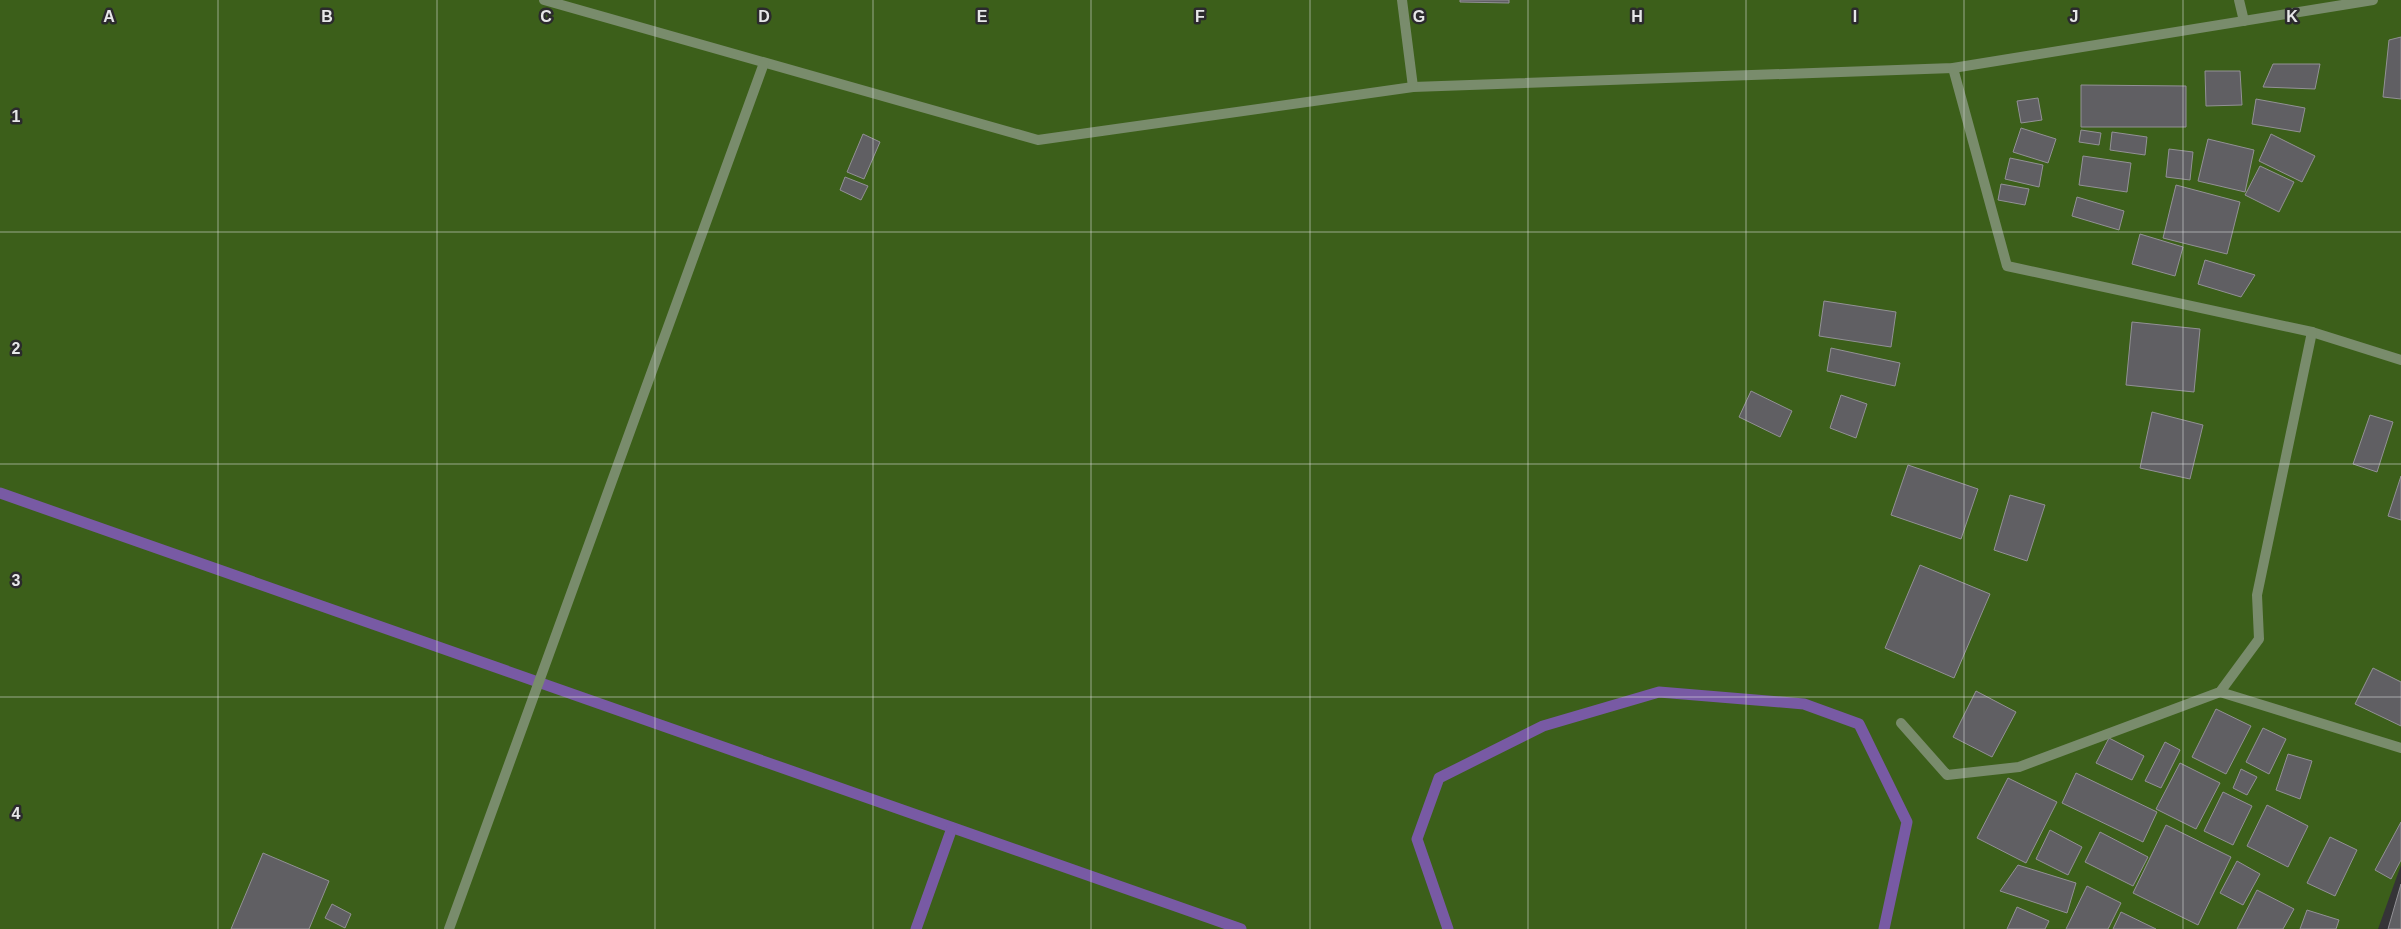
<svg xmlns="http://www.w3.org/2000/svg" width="2401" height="929" viewBox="0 0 2401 929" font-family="Helvetica,sans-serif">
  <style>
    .green { fill: #3c5f1a }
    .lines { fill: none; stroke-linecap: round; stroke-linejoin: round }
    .stream { stroke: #785aa4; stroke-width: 11 }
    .building { fill: #605f63; stroke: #929195 }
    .minor { stroke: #798c6c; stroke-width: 10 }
    .grid { fill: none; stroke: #e7e7e9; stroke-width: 1; stroke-opacity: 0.55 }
    .grid-label { font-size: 16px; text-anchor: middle; font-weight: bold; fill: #e7e7e9; stroke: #2b2a2d; stroke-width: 5; stroke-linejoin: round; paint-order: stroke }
  </style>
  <rect width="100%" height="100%" fill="#353437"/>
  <polygon class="green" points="0,0 2401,0 2401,865 2378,929 0,929"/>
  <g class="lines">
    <g class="stream">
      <polyline points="0,493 1241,929"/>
      <polyline points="916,929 952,828"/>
      <polyline points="1448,929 1417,839 1439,778 1543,726 1659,692 1804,704 1859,724 1907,822 1884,929"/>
    </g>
  </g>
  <g class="building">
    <polygon points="1460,0 1509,0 1509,3 1460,2"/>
    <polygon points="2401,37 2401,99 2383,97 2389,40"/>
    <polygon points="2273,64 2320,64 2315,89 2263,87"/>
    <polygon points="2205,71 2240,71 2242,105 2206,106"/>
    <polygon points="2081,85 2186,86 2186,127 2081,127"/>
    <polygon points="2038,98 2042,120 2021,123 2017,101"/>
    <polygon points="2256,99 2305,108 2300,132 2252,124"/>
    <polygon points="2021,128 2056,139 2048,163 2013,152"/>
    <polygon points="2081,130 2101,133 2099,145 2079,142"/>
    <polygon points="2112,132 2147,137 2145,155 2110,150"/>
    <polygon points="863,134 880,142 864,179 847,172"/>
    <polygon points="2271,134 2315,156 2302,182 2259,161"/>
    <polygon points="2208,139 2254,150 2245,192 2198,181"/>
    <polygon points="2169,149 2193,152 2190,180 2166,177"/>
    <polygon points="2083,156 2131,163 2127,192 2079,185"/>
    <polygon points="2010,158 2043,165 2039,187 2005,179"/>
    <polygon points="2260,166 2294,182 2279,212 2245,195"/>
    <polygon points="845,177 868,186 861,200 840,190"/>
    <polygon points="2001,184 2029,189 2025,205 1998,200"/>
    <polygon points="2176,185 2240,202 2227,254 2163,238"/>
    <polygon points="2077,197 2124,211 2119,230 2072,216"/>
    <polygon points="2140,234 2183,247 2175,276 2132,264"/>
    <polygon points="2205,260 2255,275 2241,297 2198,284"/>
    <polygon points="1824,301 1896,312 1891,347 1819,336"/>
    <polygon points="2132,322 2200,329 2194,392 2126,385"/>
    <polygon points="1831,348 1900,363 1895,386 1827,371"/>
    <polygon points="1751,391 1792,411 1780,437 1739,417"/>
    <polygon points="1841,395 1867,404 1856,438 1830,428"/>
    <polygon points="2152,412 2203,425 2190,479 2140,468"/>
    <polygon points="2370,415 2393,422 2377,472 2353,464"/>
    <polygon points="1908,465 1978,489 1961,539 1891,515"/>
    <polygon points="2401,476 2401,520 2388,516"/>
    <polygon points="2010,495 2045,505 2027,561 1994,550"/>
    <polygon points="1920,565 1990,594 1954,678 1885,648"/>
    <polygon points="2373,668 2401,682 2401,726 2355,704"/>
    <polygon points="1976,691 2016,712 1992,757 1953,737"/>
    <polygon points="2216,709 2251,726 2226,774 2192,757"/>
    <polygon points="2263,728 2286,739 2269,774 2246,762"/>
    <polygon points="2109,738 2144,756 2132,780 2096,763"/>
    <polygon points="2165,742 2180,750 2161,788 2145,781"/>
    <polygon points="2288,754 2312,761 2300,799 2276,790"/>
    <polygon points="2180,763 2220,783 2196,829 2156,809"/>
    <polygon points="2241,769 2257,777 2247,795 2233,788"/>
    <polygon points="2076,773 2157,812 2143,842 2062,803"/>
    <polygon points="2008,778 2057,802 2026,863 1977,838"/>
    <polygon points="2223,792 2252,806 2233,845 2204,831"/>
    <polygon points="2267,805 2308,826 2288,867 2247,846"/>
    <polygon points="2401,822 2401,860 2391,879 2375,870"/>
    <polygon points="2166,825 2231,857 2198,925 2133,893"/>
    <polygon points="2050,830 2082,847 2068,875 2036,859"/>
    <polygon points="2100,832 2148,857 2133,886 2085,862"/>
    <polygon points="2330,837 2357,850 2335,896 2307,883"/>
    <polygon points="263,853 329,881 309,929 231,929"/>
    <polygon points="2237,861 2260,874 2243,905 2220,893"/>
    <polygon points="2018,865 2076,883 2067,913 2000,891"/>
    <polygon points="2401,884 2401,929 2388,929"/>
    <polygon points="2087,886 2121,903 2108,929 2066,929"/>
    <polygon points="2257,890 2294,909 2283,929 2237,929"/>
    <polygon points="332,904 351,914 345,928 325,918"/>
    <polygon points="2017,907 2049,921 2045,929 2007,929"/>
    <polygon points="2307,910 2339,920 2336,929 2300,929"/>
    <polygon points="2121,912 2156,929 2113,929"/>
  </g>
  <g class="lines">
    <g class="minor">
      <polyline points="544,0 1038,140 1413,87 1953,68 2373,0"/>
      <polyline points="1402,0 1413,87"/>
      <polyline points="2239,0 2244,21"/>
      <polyline points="1953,68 2007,266 2312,332 2401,360"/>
      <polyline points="2220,692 2401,748"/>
      <polyline points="1901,723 1947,775 2019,767 2220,692 2259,639 2257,595 2312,332"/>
      <polyline points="449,929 764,63"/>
    </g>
  </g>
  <path class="grid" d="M 218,0 L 218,929M 437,0 L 437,929M 655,0 L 655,929M 873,0 L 873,929M 1091,0 L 1091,929M 1310,0 L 1310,929M 1528,0 L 1528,929M 1746,0 L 1746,929M 1964,0 L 1964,929M 2183,0 L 2183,929M 0,232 L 2401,232M 0,464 L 2401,464M 0,697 L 2401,697"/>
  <g class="grid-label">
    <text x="109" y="22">A</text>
    <text x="327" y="22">B</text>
    <text x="546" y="22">C</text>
    <text x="764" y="22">D</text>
    <text x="982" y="22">E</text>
    <text x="1200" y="22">F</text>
    <text x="1419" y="22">G</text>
    <text x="1637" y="22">H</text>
    <text x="1855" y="22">I</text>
    <text x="2074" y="22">J</text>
    <text x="2292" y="22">K</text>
    <text x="16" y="122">1</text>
    <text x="16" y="354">2</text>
    <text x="16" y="586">3</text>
    <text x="16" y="819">4</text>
  </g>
</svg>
